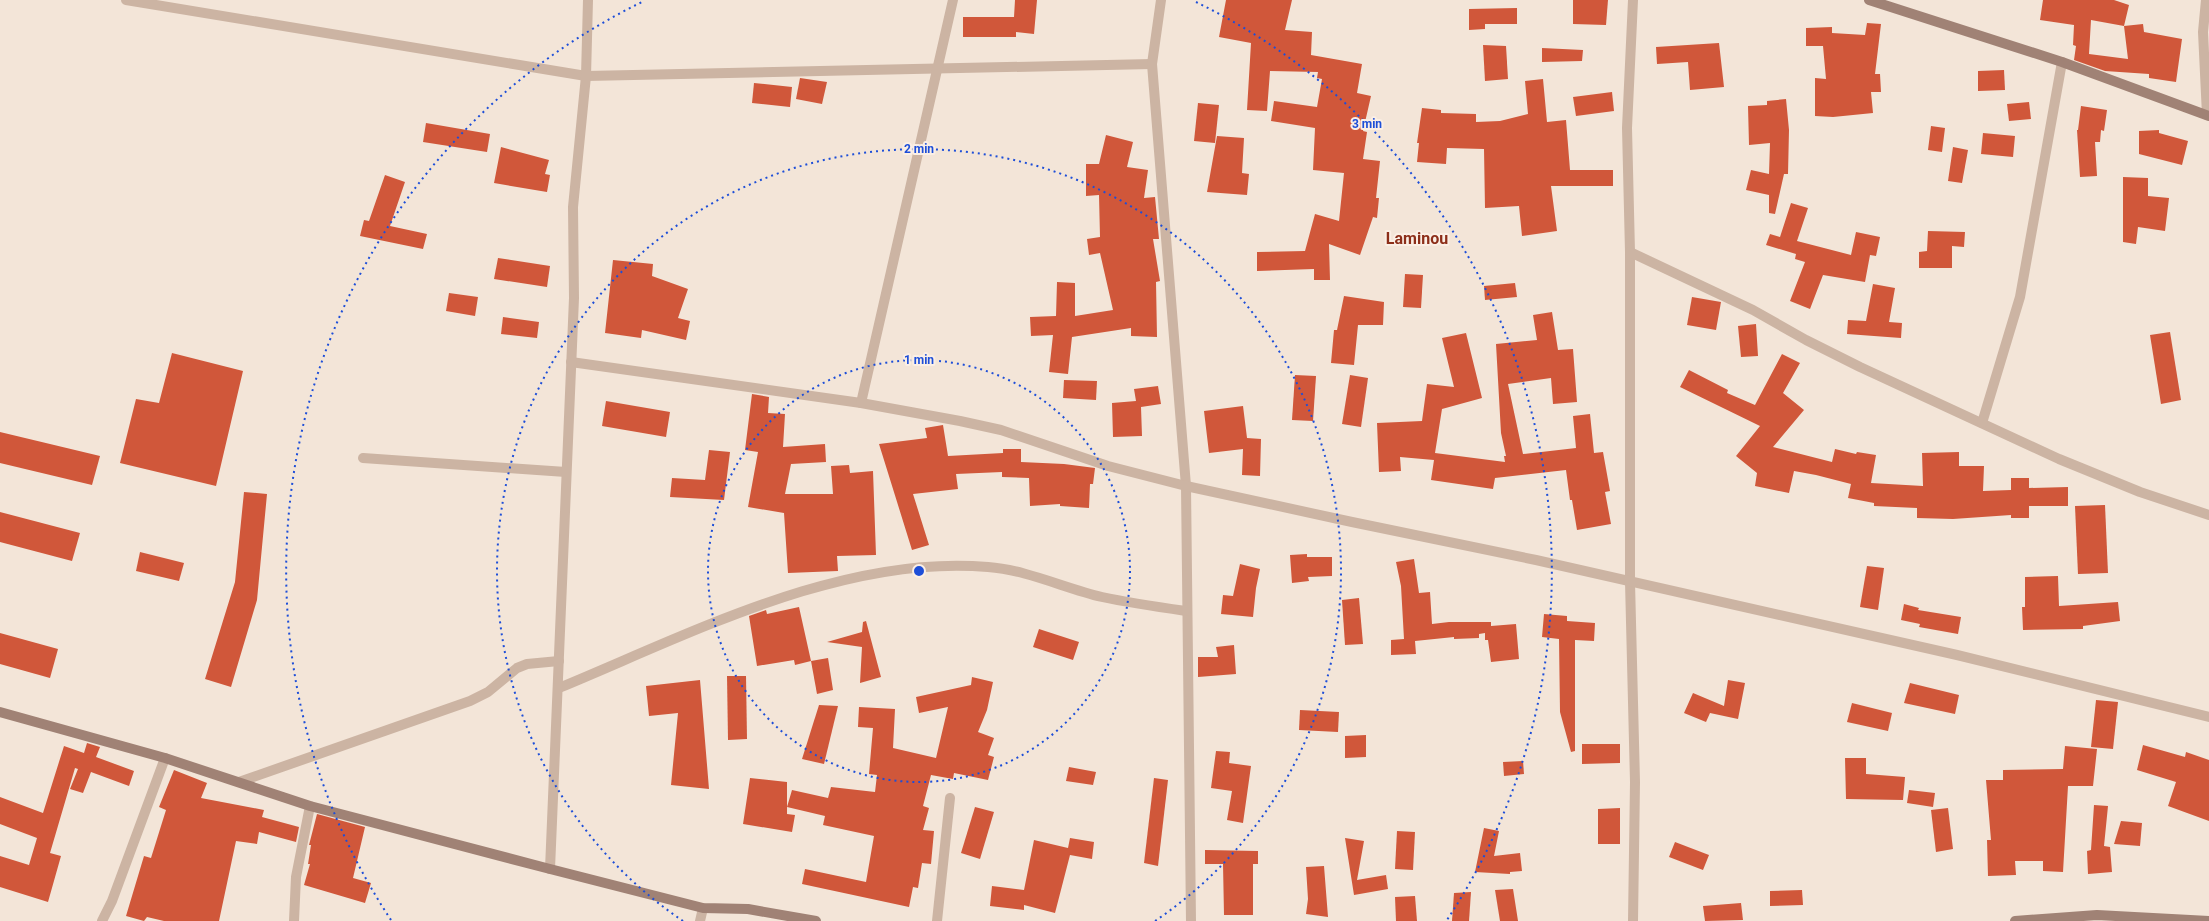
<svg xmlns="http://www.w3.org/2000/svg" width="2209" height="921" viewBox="0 0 2209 921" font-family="Roboto,sans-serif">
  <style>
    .building { fill: #d0573a; fill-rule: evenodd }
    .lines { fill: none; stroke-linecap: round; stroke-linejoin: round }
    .street { stroke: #ccb4a3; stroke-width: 10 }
    .secondary { stroke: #a08275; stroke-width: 10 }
    .ring { fill: none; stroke: #1d4ed8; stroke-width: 2; stroke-dasharray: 2 4 }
    .labels { text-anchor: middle; stroke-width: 4; stroke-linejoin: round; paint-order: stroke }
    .district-label { font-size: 16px; font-weight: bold; fill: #8c2e19; stroke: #fbefe5 }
    .centre { fill: #1d4ed8; stroke: #fbefe5; stroke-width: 2 }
    .ring-label { font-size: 12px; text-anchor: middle; font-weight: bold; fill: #1d4ed8; stroke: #fbefe5; stroke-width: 4; stroke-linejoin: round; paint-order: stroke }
  </style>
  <rect width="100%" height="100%" fill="#f3e5d8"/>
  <g class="building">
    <polygon points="1015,0 1037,0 1034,34 1016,32 1016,37 963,37 963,17 1014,17"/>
    <polygon points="1226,0 1292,0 1285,30 1312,32 1311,55 1362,64 1357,93 1371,96 1363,131 1367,132 1363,159 1380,161 1376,198 1379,198 1377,218 1373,217 1360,255 1329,244 1330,280 1314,280 1314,269 1257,271 1257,252 1305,251 1315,214 1339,221 1344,173 1313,170 1315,128 1271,121 1274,101 1317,107 1322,79 1317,78 1318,72 1270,71 1267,111 1247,110 1251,43 1219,37"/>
    <polygon points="1573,0 1608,0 1606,25 1573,24"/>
    <path d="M 2043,0 L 2114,0 L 2129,5 L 2124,26 L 2143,24 L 2144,32 L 2182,39 L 2176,82 L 2149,78 L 2149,74 L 2105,71 L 2074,60 L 2076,46 L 2073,45 L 2074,25 L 2040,20 ZM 2091,20 L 2124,26 L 2128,59 L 2089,54 Z"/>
    <polygon points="1517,8 1517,24 1485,24 1485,29 1469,30 1469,9"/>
    <polygon points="1867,23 1881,24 1875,74 1880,74 1881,92 1871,92 1873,113 1833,117 1815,116 1815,78 1826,79 1823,46 1806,46 1806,28 1832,27 1832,33 1865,35"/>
    <polygon points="1719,43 1724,87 1690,90 1688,62 1657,64 1656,47"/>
    <polygon points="1483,45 1506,46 1508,79 1485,81"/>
    <polygon points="1542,48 1583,50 1582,61 1542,62"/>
    <polygon points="2004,70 2005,90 1978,91 1978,71"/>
    <polygon points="800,78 827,82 822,104 796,99"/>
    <polygon points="1543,79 1547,122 1566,120 1570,170 1613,170 1613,186 1551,186 1557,231 1522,236 1519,206 1485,208 1484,149 1447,148 1446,164 1417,162 1419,143 1417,143 1422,108 1441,110 1441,113 1476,114 1476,122 1500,121 1528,114 1525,81"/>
    <polygon points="754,83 792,87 790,107 752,103"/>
    <polygon points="1612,92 1614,111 1576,116 1573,97"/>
    <polygon points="1786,99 1789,130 1788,174 1784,174 1775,214 1769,213 1769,195 1746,190 1751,170 1769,174 1770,143 1749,145 1748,106 1767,105 1767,101"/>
    <polygon points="2029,102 2031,119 2009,121 2007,104"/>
    <polygon points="1198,103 1219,105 1215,143 1194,141"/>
    <polygon points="2081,106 2107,110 2104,131 2101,130 2100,142 2095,142 2097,176 2080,177 2077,130 2078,130"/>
    <polygon points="426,123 490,134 487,152 423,142"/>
    <polygon points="1931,126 1945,128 1942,152 1928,150"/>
    <polygon points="2159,130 2159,133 2188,141 2182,165 2139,154 2139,131"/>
    <polygon points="1983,133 2015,136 2013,157 1981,154"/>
    <polygon points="1106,135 1133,142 1127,167 1148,170 1144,198 1155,197 1159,239 1153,239 1160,281 1156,282 1157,337 1131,336 1131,328 1072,337 1068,374 1049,372 1053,335 1031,336 1030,317 1056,316 1057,282 1075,283 1075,316 1113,310 1100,253 1089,255 1087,239 1100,237 1099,195 1086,196 1086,164 1099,164"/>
    <polygon points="1217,136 1244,138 1242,173 1249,174 1247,195 1207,192"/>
    <polygon points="501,147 549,160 545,174 550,175 547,192 494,183"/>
    <polygon points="1953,147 1968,150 1962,183 1948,181"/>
    <polygon points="385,175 405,182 390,226 427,234 423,249 360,236 364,220 369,221"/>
    <polygon points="2123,177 2148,178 2148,196 2169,198 2165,231 2138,227 2136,244 2123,242"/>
    <polygon points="1791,203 1808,208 1797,241 1851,255 1856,232 1880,237 1876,256 1870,255 1865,282 1823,275 1810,309 1790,301 1805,262 1795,259 1796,254 1766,245 1770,234 1780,237"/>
    <polygon points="1928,231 1965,232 1964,247 1952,246 1952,268 1919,268 1919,252 1927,251"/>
    <polygon points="498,258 550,266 547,287 494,279"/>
    <polygon points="613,260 653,264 652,276 688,289 678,318 690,321 686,340 642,330 641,338 605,333"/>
    <polygon points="1405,274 1423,275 1421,308 1403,307"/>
    <polygon points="1515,283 1517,297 1485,300 1484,286"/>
    <polygon points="1873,284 1895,288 1889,322 1902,323 1901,338 1847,334 1848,320 1866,321"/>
    <polygon points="449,293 478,297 475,316 446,311"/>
    <polygon points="1344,296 1384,302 1383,325 1358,325 1354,365 1331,363 1334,330 1337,330"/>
    <polygon points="1692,297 1721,302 1716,330 1687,325"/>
    <polygon points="1552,312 1558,350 1573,349 1577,402 1553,404 1551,378 1508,384 1523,454 1576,448 1573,416 1590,414 1594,453 1603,452 1610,491 1605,492 1611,524 1577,530 1572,500 1570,500 1566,470 1495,478 1493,489 1431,480 1434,460 1400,457 1401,471 1379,472 1377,423 1422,421 1427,384 1454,387 1442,338 1466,333 1482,398 1442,409 1435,453 1505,462 1504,456 1506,456 1501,433 1496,344 1537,340 1533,315"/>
    <polygon points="503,317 539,322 537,338 501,334"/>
    <polygon points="1756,324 1758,356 1741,357 1738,326"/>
    <polygon points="2170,332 2181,400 2161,404 2150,335"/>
    <polygon points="172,353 243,371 216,486 120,463 136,399 159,403"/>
    <polygon points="1782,354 1800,363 1783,393 1804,410 1773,447 1832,462 1835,449 1856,454 1857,452 1876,455 1871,483 1923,486 1922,453 1959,452 1959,466 1984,466 1983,491 2011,490 2011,478 2029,478 2029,488 2068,487 2068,506 2029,506 2029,518 2011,518 2011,515 1953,519 1917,518 1917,508 1874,506 1874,503 1848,498 1851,484 1816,475 1794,471 1789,493 1755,486 1757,473 1736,456 1760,426 1680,387 1689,370 1728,390 1727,393 1755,405"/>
    <polygon points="1295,375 1316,376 1313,421 1292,420"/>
    <polygon points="1350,375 1368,378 1361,427 1342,424"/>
    <polygon points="1064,380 1097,381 1096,400 1063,398"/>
    <polygon points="1158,386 1161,404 1141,407 1142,436 1113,437 1112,403 1136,401 1134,389"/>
    <polygon points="752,394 769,397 768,413 785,414 783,447 825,444 826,462 791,464 785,494 833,494 831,466 849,465 850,473 873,471 876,555 837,556 838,571 788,573 784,513 748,507 758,452 745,450"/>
    <polygon points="606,401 670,412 666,437 602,426"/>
    <polygon points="1243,406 1247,438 1261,439 1260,476 1242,475 1243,449 1209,453 1204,411"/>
    <polygon points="943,425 948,456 1003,453 1003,449 1021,449 1021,462 1064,464 1095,468 1093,484 1090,484 1089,508 1060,506 1060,504 1030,506 1029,478 1002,477 1002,472 956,474 958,489 913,494 929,545 912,550 879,444 927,438 925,428"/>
    <polygon points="0,432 100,456 92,485 0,463"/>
    <polygon points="709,450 730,452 724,500 670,497 672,478 705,480"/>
    <polygon points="244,492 267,494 257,600 231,687 205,679 235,582"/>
    <polygon points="2105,505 2108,573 2078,574 2075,506"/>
    <polygon points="0,512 80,533 72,561 0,542"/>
    <polygon points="140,552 184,563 179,581 136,571"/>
    <polygon points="1307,554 1307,557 1332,557 1332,576 1308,577 1309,581 1292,583 1290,555"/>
    <polygon points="1414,559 1419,593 1430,592 1432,624 1449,622 1491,622 1491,626 1516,624 1519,659 1491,662 1488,640 1485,640 1485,633 1479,634 1479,638 1454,639 1454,637 1415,641 1416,654 1391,655 1391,640 1404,639 1401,586 1396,562"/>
    <polygon points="1240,564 1260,569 1256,588 1253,617 1221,614 1223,595 1233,596"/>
    <polygon points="1867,566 1884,568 1878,610 1860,607"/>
    <polygon points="2058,576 2059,606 2118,602 2120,621 2083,626 2083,629 2023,630 2022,607 2025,607 2025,577"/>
    <polygon points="1359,598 1363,644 1345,645 1342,600"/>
    <polygon points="1904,604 1919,608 1918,610 1961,617 1958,634 1919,627 1920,624 1901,620"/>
    <polygon points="799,607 811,661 795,665 794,660 757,666 749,616 766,610 767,614"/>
    <polygon points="1544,614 1567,616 1567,621 1595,623 1594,641 1575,640 1575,751 1571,752 1560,712 1559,639 1542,637"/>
    <polygon points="866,621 881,677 860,683 862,647 827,642 862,632 863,622"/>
    <polygon points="1039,629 1079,642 1073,660 1033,647"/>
    <polygon points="0,633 58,649 50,678 0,664"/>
    <polygon points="1234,645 1236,674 1198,677 1198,657 1218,657 1216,647"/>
    <polygon points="828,658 833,690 817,694 811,661"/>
    <polygon points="727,676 746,676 747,739 728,740"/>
    <polygon points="972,677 993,682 987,710 978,732 994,738 988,755 994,757 988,780 954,773 953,779 931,775 923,806 929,808 923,830 934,831 931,864 922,863 918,888 913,887 909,907 802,884 805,869 866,882 874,836 823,825 825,816 787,807 792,790 828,798 831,787 875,792 877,775 869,774 873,728 858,727 859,707 895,709 893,748 936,758 948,707 919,713 916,697 971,685"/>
    <polygon points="700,680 709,789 671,785 678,713 649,716 646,686"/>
    <polygon points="1728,680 1745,683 1738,719 1710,713 1706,722 1684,713 1693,693 1724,706"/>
    <polygon points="1910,683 1959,695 1955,714 1904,703"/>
    <polygon points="2096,700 2118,702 2113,749 2091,747"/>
    <polygon points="1852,703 1892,713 1888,731 1847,722"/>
    <polygon points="819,705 838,706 824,764 802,759"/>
    <polygon points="1300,710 1339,712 1338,732 1299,730"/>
    <polygon points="1366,735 1366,757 1345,758 1345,736"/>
    <polygon points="87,743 100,747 96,757 134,771 129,786 91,772 83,793 70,789 78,769 75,768 50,853 61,856 48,902 0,887 0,856 29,865 37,838 0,824 0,797 43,813 64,746 84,753"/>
    <polygon points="1582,744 1620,744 1620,763 1582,764"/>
    <polygon points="2143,745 2185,757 2186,752 2209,760 2209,821 2168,806 2176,782 2137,770"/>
    <polygon points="2065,746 2097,749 2093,786 2068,786 2063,872 2043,871 2043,861 2015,861 2016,875 1988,876 1987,840 1991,840 1986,780 2003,780 2003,770 2063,769"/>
    <polygon points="1216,751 1230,752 1229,763 1251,766 1243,823 1227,820 1232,791 1211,788"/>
    <polygon points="1845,758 1866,758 1866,774 1905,777 1903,800 1846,799"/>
    <polygon points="1523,761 1524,774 1504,776 1503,762"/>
    <polygon points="1069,767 1096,772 1093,785 1066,781"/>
    <polygon points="174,770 207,783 201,798 264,810 262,817 299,827 296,842 259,832 257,844 236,841 219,921 164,921 147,917 144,921 126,916 144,856 151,858 166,810 159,807"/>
    <polygon points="750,778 787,782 787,814 795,815 792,832 743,824"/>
    <polygon points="1154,778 1168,780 1158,866 1144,863"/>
    <polygon points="1909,790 1935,793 1933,807 1907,803"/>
    <polygon points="2094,805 2108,806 2104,846 2110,847 2112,872 2088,874 2087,851 2091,850"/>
    <polygon points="975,807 994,812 980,859 961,853"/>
    <polygon points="1620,808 1620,844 1598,844 1598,809"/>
    <polygon points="1948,808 1953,849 1936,852 1931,810"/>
    <polygon points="317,814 365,827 353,878 371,883 365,903 304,885 310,864 308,864 311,845 309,845"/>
    <polygon points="2121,821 2142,823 2140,846 2114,844"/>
    <polygon points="1484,828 1499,831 1494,856 1520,853 1522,871 1510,872 1510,874 1475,872"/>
    <polygon points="1397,831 1415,832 1413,870 1395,869"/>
    <polygon points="1070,838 1094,842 1092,859 1070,855 1055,913 1024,905 1024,910 990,906 992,886 1024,890 1034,840 1068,848"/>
    <polygon points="1345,838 1364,841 1357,880 1386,875 1388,889 1354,895"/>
    <polygon points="1675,842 1709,855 1703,870 1669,857"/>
    <polygon points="1205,850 1258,851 1258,864 1253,864 1253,915 1224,915 1223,864 1205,864"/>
    <polygon points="1324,866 1328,917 1306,914 1308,899 1306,867"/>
    <polygon points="1513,889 1518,921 1500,921 1495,890"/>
    <polygon points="1802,890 1803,905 1770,906 1770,891"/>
    <polygon points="1471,892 1469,921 1452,921 1454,893"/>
    <polygon points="1415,896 1417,921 1396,921 1395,897"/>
    <polygon points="1741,903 1743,920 1705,921 1703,906"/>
  </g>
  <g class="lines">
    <g class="street">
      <polyline points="126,0 586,76 1152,64"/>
      <polyline points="1161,0 1152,64 1186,486 1191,921"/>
      <polyline points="1633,0 1627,128 1630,252 1630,582 1635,782 1633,921"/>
      <polyline points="2206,0 2203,32 2207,115"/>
      <polyline points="1630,252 1753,310 1806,340 1860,367 2059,459 2140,492 2209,515"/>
      <polyline points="571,362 861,403 960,421 1001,430 1108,466 1186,486 1352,522 1536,560 1957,655 2209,717"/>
      <polyline points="861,403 953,0"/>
      <polyline points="1982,423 2020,297 2062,62"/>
      <polyline points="363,458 566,472"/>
      <path d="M 559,688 C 690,634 843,554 988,567 C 1027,570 1064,588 1102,597 C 1130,603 1158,607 1186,611"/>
      <polyline points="239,782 470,701 488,692 517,668 527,664 559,661"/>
      <polyline points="550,869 574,298 573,207 586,76 588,0"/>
      <polyline points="102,921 112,901 165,758"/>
      <polyline points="294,921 296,877 310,806"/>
      <polyline points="700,921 703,908"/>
      <polyline points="937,921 950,798"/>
    </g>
    <g class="secondary">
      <polyline points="1869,0 2062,62 2209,116"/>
      <polyline points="0,712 165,758 310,806 550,869 703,908 748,909 816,921"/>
      <polyline points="2015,921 2097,915 2209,921"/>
    </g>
  </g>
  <g class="ring">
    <circle cx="919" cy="571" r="211"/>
    <path d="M683 921A422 422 0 1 1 1155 921"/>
    <path d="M391 920A633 633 0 0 1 642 2M1196 2A633 633 0 0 1 1447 920"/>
  </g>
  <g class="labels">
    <g class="district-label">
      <text x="1417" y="244">Laminou</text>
    </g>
  </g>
  <circle cx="919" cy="571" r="6" class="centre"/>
  <g class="ring-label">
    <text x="1367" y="128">3 min</text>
    <text x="919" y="153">2 min</text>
    <text x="919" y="364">1 min</text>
  </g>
</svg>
